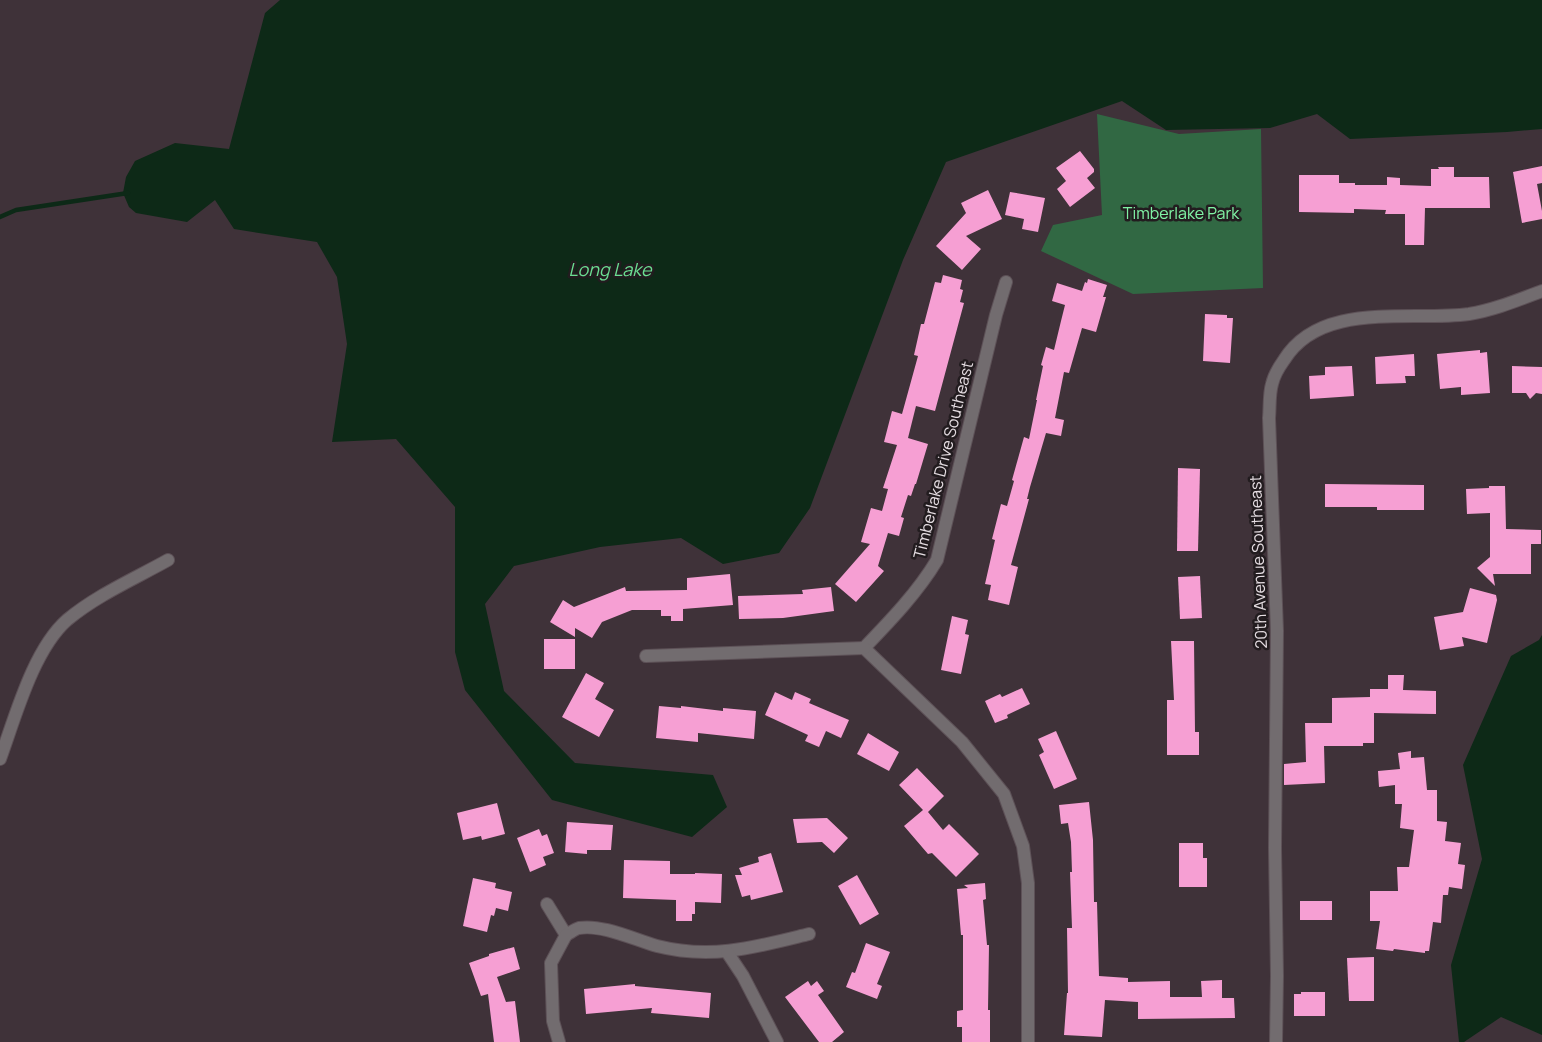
<svg xmlns="http://www.w3.org/2000/svg" width="1542" height="1042" viewBox="0 0 1542 1042" font-family="Manrope,sans-serif">
  <style>
    .green { fill: #316843 }
    .water { fill: #0d2917 }
    .lines { fill: none; stroke-linecap: round; stroke-linejoin: round }
    .stream { stroke: #0d2917; stroke-width: 4.5 }
    .building { fill: #f69fd3 }
    .minor-casing { stroke: #5d5157; stroke-width: 14 }
    .minor { stroke: #726c6f; stroke-width: 12 }
    .labels { text-anchor: middle; stroke-width: 5; stroke-linejoin: round; paint-order: stroke }
    .park-label { font-size: 16px; fill: #80f3a5; stroke: #221c1f }
    .street-label { font-size: 16px; fill: #e5dde2; stroke: #221c1f }
    .water-label { font-size: 18px; font-style: italic; fill: #6bde92; stroke: #221c1f }
  </style>
  <rect width="100%" height="100%" fill="#3f3239"/>
  <polygon class="green" points="1097,114 1179,134 1261,129 1263,288 1133,294 1041,251 1053,225 1102,215"/>
  <g class="water">
    <polygon points="280,0 1542,0 1542,129 1507,132 1350,139 1317,114 1270,128 1166,130 1122,101 946,162 903,260 810,508 779,553 723,564 681,538 600,547 514,566 485,604 504,691 575,763 713,775 727,807 692,837 552,800 465,690 455,652 455,507 396,439 332,442 347,344 337,277 317,242 234,229 215,200 187,222 136,213 129,207 123,193 126,177 135,161 175,143 229,149 265,13"/>
    <polygon points="1542,635 1542,1035 1501,1017 1464,1042 1459,1042 1451,965 1482,859 1463,765 1511,656 1539,640"/>
  </g>
  <g class="lines">
    <polyline class="stream" points="0,217 16,210 128,193"/>
  </g>
  <g class="building">
    <polygon points="1080,151 1094,169 1094,172 1087,178 1095,188 1070,207 1057,189 1066,181 1056,168"/>
    <polygon points="1542,166 1542,183 1537,184 1542,211 1542,219 1522,223 1513,172"/>
    <polygon points="1438,167 1454,167 1454,177 1489,177 1490,208 1425,208 1424,245 1405,245 1405,214 1385,214 1386,210 1354,209 1354,213 1299,212 1299,175 1339,175 1339,183 1355,183 1355,185 1387,185 1387,177 1400,178 1400,185 1431,186 1431,169 1439,169"/>
    <polygon points="988,190 1002,219 966,236 981,249 962,270 936,246 966,213 961,203"/>
    <polygon points="1010,192 1045,198 1038,232 1022,229 1024,219 1005,215"/>
    <polygon points="943,275 962,280 960,289 963,290 960,302 964,303 935,411 916,406 908,438 928,444 916,484 915,484 911,496 908,495 901,517 904,518 899,536 888,533 878,566 884,571 856,602 835,584 870,544 861,542 871,508 882,511 888,489 883,488 897,445 884,442 892,411 902,414 918,356 914,355 921,324 924,324 935,282 941,283"/>
    <polygon points="1088,279 1107,285 1103,297 1106,297 1096,332 1082,328 1069,373 1064,372 1055,418 1064,420 1061,436 1046,433 1030,487 1027,499 1029,499 1011,565 1018,567 1009,605 988,600 991,585 985,584 995,540 992,539 1001,504 1007,506 1014,481 1012,480 1024,437 1029,439 1037,400 1036,400 1043,366 1041,365 1046,347 1054,350 1061,321 1065,305 1052,301 1057,283 1082,291 1085,282 1087,283"/>
    <polygon points="1205,314 1227,315 1227,318 1233,318 1230,363 1203,361"/>
    <polygon points="1480,350 1480,353 1487,352 1490,393 1461,395 1461,387 1440,389 1437,354"/>
    <polygon points="1414,354 1415,376 1405,376 1406,383 1376,384 1375,357"/>
    <polygon points="1352,366 1354,396 1310,399 1309,376 1325,375 1325,367"/>
    <polygon points="1512,366 1542,367 1542,394 1536,393 1530,399 1526,393 1512,393"/>
    <polygon points="1178,468 1200,469 1198,551 1177,551"/>
    <polygon points="1325,484 1424,485 1424,510 1377,510 1377,507 1325,507"/>
    <polygon points="1489,486 1505,486 1506,529 1541,530 1541,544 1531,544 1531,574 1493,574 1495,586 1477,568 1490,557 1490,513 1467,514 1466,489 1489,488"/>
    <polygon points="730,574 733,605 683,609 683,621 671,621 671,616 661,616 661,610 632,610 602,622 592,638 575,628 575,637 550,622 563,600 574,607 625,587 626,591 687,590 687,578"/>
    <polygon points="1200,576 1202,618 1180,619 1178,577"/>
    <polygon points="831,587 834,611 783,618 739,619 738,596 803,594 802,590"/>
    <polygon points="1470,588 1496,595 1497,600 1487,643 1462,637 1464,646 1440,650 1434,617 1463,612"/>
    <polygon points="952,616 968,620 965,634 969,635 961,674 941,670"/>
    <rect x="544" y="639" width="31" height="30"/>
    <polygon points="1171,641 1194,641 1195,732 1199,732 1199,755 1167,755 1167,700 1174,700"/>
    <polygon points="586,673 604,683 595,699 614,710 599,737 562,717"/>
    <polygon points="1388,675 1404,675 1403,690 1436,691 1436,714 1374,713 1374,743 1363,743 1363,746 1324,746 1325,783 1284,785 1284,764 1306,762 1305,723 1332,723 1332,698 1370,697 1370,689 1388,689"/>
    <polygon points="1022,688 1030,704 1007,715 1008,718 995,723 985,701 1000,694 1002,697"/>
    <polygon points="775,692 792,700 795,692 811,699 809,703 849,720 841,738 826,731 819,747 805,741 808,735 765,715"/>
    <polygon points="659,706 681,708 681,706 723,711 723,708 756,711 754,739 698,733 698,742 656,738"/>
    <polygon points="1056,731 1077,779 1054,789 1039,755 1044,752 1038,739"/>
    <polygon points="868,733 899,752 889,771 857,754"/>
    <polygon points="1411,751 1411,758 1424,757 1427,790 1437,790 1437,821 1447,822 1445,841 1461,843 1458,864 1465,865 1462,889 1449,887 1448,895 1443,895 1441,923 1433,922 1429,951 1425,951 1425,953 1394,949 1393,951 1376,949 1380,921 1370,921 1370,891 1398,891 1397,867 1409,867 1414,830 1400,828 1402,804 1395,804 1395,785 1379,787 1378,771 1400,769 1398,753"/>
    <polygon points="917,768 944,796 928,812 943,830 949,824 979,854 956,877 932,853 928,854 904,826 923,810 899,785"/>
    <polygon points="1089,802 1093,840 1094,902 1097,902 1099,976 1128,978 1128,982 1170,981 1170,997 1202,997 1201,981 1222,980 1222,998 1234,998 1235,1018 1138,1019 1138,1002 1105,1000 1102,1037 1064,1035 1067,993 1068,993 1067,928 1072,928 1070,872 1072,872 1071,842 1068,823 1061,824 1059,805"/>
    <polygon points="497,803 505,834 482,840 481,836 463,840 457,813"/>
    <polygon points="827,818 848,838 834,853 822,842 797,843 793,819"/>
    <polygon points="567,822 613,825 611,850 587,850 587,854 565,852"/>
    <polygon points="539,829 542,836 547,834 554,853 543,857 546,865 530,872 517,838"/>
    <polygon points="1179,843 1203,843 1203,858 1207,858 1207,887 1179,887"/>
    <polygon points="771,853 783,892 751,900 750,895 742,897 735,875 742,875 739,868 759,862 758,857"/>
    <polygon points="624,860 670,861 670,874 695,874 695,873 722,874 721,903 695,902 695,914 692,914 692,921 676,921 676,900 623,898"/>
    <polygon points="857,875 879,914 860,925 838,886"/>
    <polygon points="473,878 496,883 495,888 512,892 508,911 496,908 494,916 491,915 487,932 463,926"/>
    <polygon points="985,883 986,899 983,900 987,945 989,945 988,1010 990,1010 990,1042 962,1042 962,1027 957,1027 957,1011 963,1010 963,935 961,935 957,889 968,888 964,885"/>
    <rect x="1300" y="901" width="32" height="19"/>
    <polygon points="866,943 890,952 877,984 882,986 877,999 846,987 852,972 855,973"/>
    <polygon points="514,947 520,969 497,977 506,1002 515,1001 520,1042 494,1042 488,994 481,996 469,963 489,956 489,954"/>
    <polygon points="1374,957 1374,1001 1349,1001 1347,958"/>
    <polygon points="808,981 811,986 817,981 824,991 818,995 844,1032 832,1042 819,1042 785,997"/>
    <polygon points="635,984 635,986 711,993 709,1018 651,1013 652,1008 586,1014 584,989"/>
    <polygon points="1301,992 1325,992 1325,1016 1294,1016 1294,994 1301,994"/>
  </g>
  <g class="lines">
    <defs>
      <g id="minor">
        <polyline points="864,648 962,742 1004,794 1023,846 1028,883 1028,1042"/>
        <path d="M 864,648 C 890,621 918,592 937,560 L 996,315 L 1006,282"/>
        <polyline points="646,656 864,648"/>
        <path d="M 0,759 C 15,718 33,650 67,620 C 97,595 134,579 168,560"/>
        <polyline points="547,904 566,935"/>
        <path d="M 566,935 C 570,933 575,929 579,928 C 603,924 635,940 657,946 C 712,960 756,947 809,934"/>
        <polyline points="727,952 743,976 777,1042"/>
        <polyline points="559,1042 553,1021 551,963 566,935"/>
        <path d="M 1276,1042 L 1277,976 L 1275,848 L 1277,631 L 1269,418 C 1270,407 1269,394 1272,384 C 1274,375 1279,367 1284,360 C 1321,300 1410,322 1469,314 C 1494,310 1518,300 1542,291"/>
      </g>
    </defs>
    <use href="#minor" class="minor-casing"/>
    <use href="#minor" class="minor"/>
  </g>
  <g class="labels">
    <g class="park-label">
      <text x="1181" y="219">Timberlake Park</text>
    </g>
    <g class="street-label">
      <text transform="translate(943 460) rotate(-76)" y="6">Timberlake Drive Southeast</text>
      <text transform="translate(1258 562) rotate(-92)" y="6">20th Avenue Southeast</text>
    </g>
    <g class="water-label">
      <text x="610" y="276">Long Lake</text>
    </g>
  </g>
</svg>
